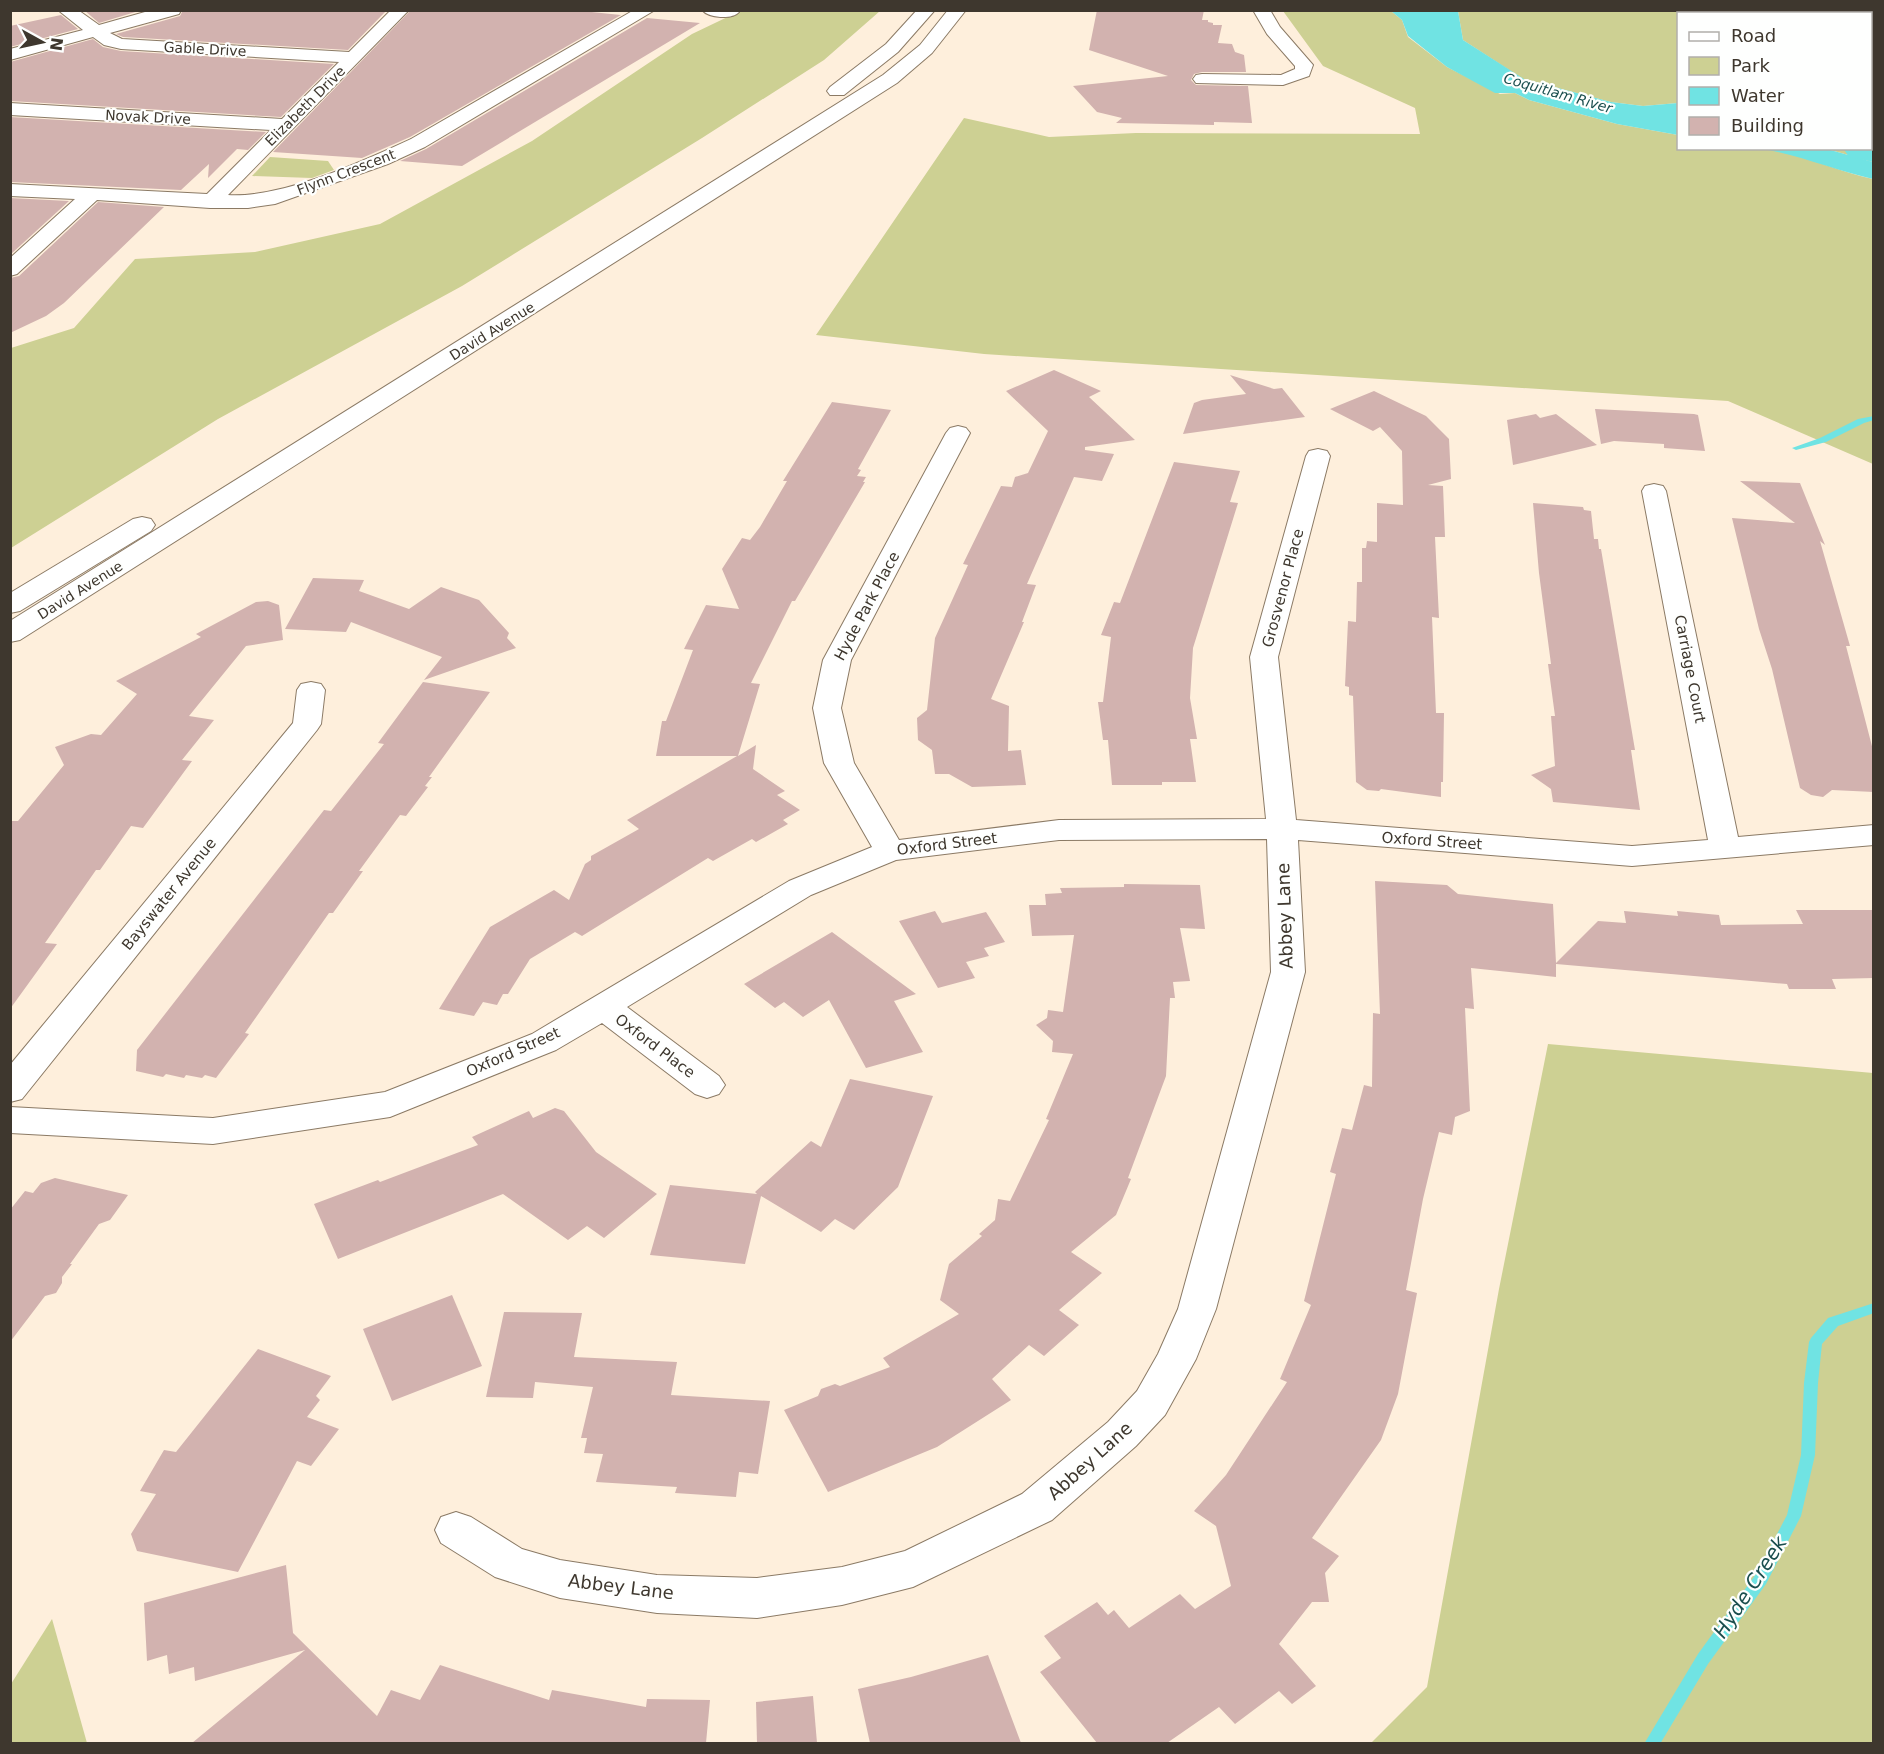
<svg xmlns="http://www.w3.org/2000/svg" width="1884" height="1754" viewBox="0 0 1884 1754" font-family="'DejaVu Sans',sans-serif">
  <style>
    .green { fill: #cdd093 }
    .water { fill: #70e3e3 }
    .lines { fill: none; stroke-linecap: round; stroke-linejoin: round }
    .stream { fill: #70e3e3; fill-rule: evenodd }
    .river { fill: #70e3e3; fill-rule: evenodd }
    .building { fill: #d2b2af }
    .minor-casing { stroke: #8b7a65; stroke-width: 2 }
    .secondary-casing { stroke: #8b7a65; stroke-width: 2 }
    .minor { fill: #fff; fill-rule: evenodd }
    .secondary { fill: #fff; fill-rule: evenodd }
    .labels { text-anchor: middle; stroke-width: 4.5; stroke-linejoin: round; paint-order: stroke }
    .far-street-label { font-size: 14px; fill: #3e372e; stroke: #fefffe }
    .far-water-label { font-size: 14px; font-style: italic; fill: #1a4e4e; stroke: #fefffe }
    .street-label { font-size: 15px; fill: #3e372e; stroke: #fefffe }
    .near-street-label { font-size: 18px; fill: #3e372e; stroke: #fefffe }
    .near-water-label { font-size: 20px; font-style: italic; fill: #1a4e4e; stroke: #fefffe }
  </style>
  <rect width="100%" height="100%" fill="#feefdc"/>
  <g class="green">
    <polygon points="1703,10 1703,13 1678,14 1678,103 1643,106 1611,102 1523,79 1463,40 1458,11"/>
    <polygon points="740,11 880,11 824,60 702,138 462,286 218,419 11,548 11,348 74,328 135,259 255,252 380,224 532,141 692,34"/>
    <path d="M 1283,11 L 1391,11 L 1402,20 L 1408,37 L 1447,67 L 1500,94 L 1515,93 L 1529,100 L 1617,124 L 1678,135 L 1678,148 C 1715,149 1754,144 1789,153 C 1818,161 1844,173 1873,179 L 1873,464 L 1728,401 L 984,354 L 816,335 L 964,118 L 1049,137 L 1136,133 L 1420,134 L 1415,108 L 1323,66 Z"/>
    <polygon points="1871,136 1873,137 1873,162 1827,149 1870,148"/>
    <polygon points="270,157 328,161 334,170 312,178 252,176"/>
    <polygon points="1548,1044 1873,1073 1873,1743 1371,1743 1427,1687 1499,1289"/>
    <polygon points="52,1619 87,1743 11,1743 11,1684"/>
  </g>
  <g class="water">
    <polygon points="1391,11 1458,11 1463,40 1524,79 1611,102 1643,106 1678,103 1678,135 1617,124 1529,100 1515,93 1495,93 1447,67 1408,36 1402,20"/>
    <path d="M 1762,149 L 1827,149 L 1873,162 L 1873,179 C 1836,171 1800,155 1762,149 Z"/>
  </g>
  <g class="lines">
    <g class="stream">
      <polygon points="1874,416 1874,420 1864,423 1826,442 1796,450 1792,448 1820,438 1858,419"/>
      <polygon points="1874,1303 1874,1313 1838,1326 1822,1344 1818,1383 1815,1455 1801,1516 1766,1584 1708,1664 1660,1744 1644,1744 1698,1654 1756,1574 1787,1515 1801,1455 1804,1383 1809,1342 1811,1338 1828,1318"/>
    </g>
    <polygon class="river" points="1870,137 1874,138 1874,162 1849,157 1843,148 1870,148"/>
  </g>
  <g class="building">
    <polygon points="84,10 142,10 99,23"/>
    <polygon points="183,10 387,10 348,50 123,37 116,34 180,16"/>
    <polygon points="411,10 572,10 621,15 410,137 362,158 273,152"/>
    <polygon points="1097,10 1204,10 1202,20 1208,20 1208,22 1213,23 1213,25 1222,25 1218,43 1232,44 1235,52 1244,55 1246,72 1202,72 1194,74 1191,80 1196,85 1248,86 1252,123 1214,122 1214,125 1116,123 1122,118 1097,112 1073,86 1168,76 1089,50"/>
    <polygon points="61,15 78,29 10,47 10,26"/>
    <polygon points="647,18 700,23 462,166 400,161 426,149"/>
    <polygon points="93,39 103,47 121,51 334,64 281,117 10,101 10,62"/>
    <polygon points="10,117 266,132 248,150 237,149 208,178 209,164 181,190 10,182"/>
    <polygon points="10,198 69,201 10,255"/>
    <polygon points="98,202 164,207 64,303 46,316 10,333 10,278 19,276"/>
    <polygon points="1054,370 1101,391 1089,397 1135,440 1085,447 1085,450 1114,454 1102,481 1074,477 1027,584 1036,585 1022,622 1024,622 991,699 1009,706 1008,751 1021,750 1026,785 972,787 949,774 935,774 932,750 918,740 917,718 927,710 935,638 968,565 963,564 1001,486 1012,487 1015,477 1028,473 1048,431 1006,391"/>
    <polygon points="1230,375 1274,389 1282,388 1305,417 1183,434 1194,403 1202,400 1246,394"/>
    <polygon points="1374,391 1426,416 1449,439 1451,479 1428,485 1443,486 1445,537 1435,537 1439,618 1432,617 1436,713 1444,713 1443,782 1441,782 1441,797 1381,789 1379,791 1367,790 1356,782 1353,696 1349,695 1349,687 1345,686 1348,621 1356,622 1357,582 1362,582 1362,548 1366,548 1367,541 1377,542 1377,503 1403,505 1402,451 1380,427 1373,431 1330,409"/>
    <polygon points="832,402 891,410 858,469 861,470 857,476 866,477 863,482 865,482 795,601 792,601 751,683 760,684 738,756 756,745 753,769 785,791 777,795 800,810 783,820 788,824 756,842 752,839 713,861 708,858 582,936 575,932 530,959 508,994 503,994 497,1005 483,1002 474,1016 439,1009 490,927 554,890 569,900 585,864 591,860 591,856 639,829 627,820 737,756 656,756 662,721 666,721 693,650 684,649 706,605 739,609 722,569 742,538 750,540 760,527 787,481 783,481"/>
    <polygon points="1595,409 1694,414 1698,415 1705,451 1664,448 1664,444 1614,441 1601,444"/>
    <polygon points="1536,414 1540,418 1556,414 1597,445 1513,465 1507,420"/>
    <polygon points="1174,462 1240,471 1230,502 1238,503 1193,648 1190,698 1197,739 1190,739 1196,782 1162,782 1162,785 1112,785 1108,740 1103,740 1098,702 1103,702 1111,637 1101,635 1114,602 1120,603"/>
    <polygon points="1740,481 1800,483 1825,545 1820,541 1850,646 1846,646 1874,754 1874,792 1832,790 1823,797 1811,795 1800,788 1772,669 1759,629 1732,518 1795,523"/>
    <polygon points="1533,503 1583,507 1584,510 1591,511 1594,539 1598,539 1599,549 1601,549 1635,750 1631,750 1640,810 1553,802 1551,789 1531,775 1555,766 1551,716 1555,716 1548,664 1551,664 1539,573"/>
    <polygon points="313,578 364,580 359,591 409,609 441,587 479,600 509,633 507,638 516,648 424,680 442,657 351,622 346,632 285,629"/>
    <polygon points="268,601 279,605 283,640 246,646 189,716 214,720 182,760 192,761 143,828 131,826 100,870 96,870 45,943 57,944 10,1009 10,821 18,821 64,765 55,747 91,734 101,735 137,694 116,681 201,637 196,634 256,602"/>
    <polygon points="423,682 490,692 429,777 432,777 425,786 428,787 406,816 400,815 359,871 363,871 333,913 329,913 245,1033 249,1034 216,1078 205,1075 202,1078 186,1075 184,1078 166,1074 163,1077 136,1071 137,1050 324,810 331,811 384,744 378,743"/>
    <polygon points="1375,881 1447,885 1458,894 1553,904 1556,963 1598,921 1626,923 1624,911 1678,916 1677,911 1719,915 1721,925 1803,924 1796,910 1874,910 1874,978 1832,979 1836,989 1789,989 1787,984 1556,964 1556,977 1471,968 1474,1009 1465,1008 1470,1111 1455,1117 1452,1135 1439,1132 1423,1199 1406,1290 1417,1293 1398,1394 1381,1440 1312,1538 1339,1556 1325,1573 1329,1602 1312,1602 1279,1644 1316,1686 1292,1704 1279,1691 1235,1724 1219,1707 1167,1743 1097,1743 1040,1672 1061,1658 1044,1636 1097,1602 1108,1615 1114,1610 1129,1628 1180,1594 1195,1609 1231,1586 1216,1526 1194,1511 1226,1475 1287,1382 1280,1379 1311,1305 1304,1301 1336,1174 1330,1172 1342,1128 1352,1130 1364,1085 1372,1087 1373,1013 1380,1014"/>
    <polygon points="1124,884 1200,885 1205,929 1180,928 1190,981 1173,982 1175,998 1170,998 1166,1076 1128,1178 1131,1179 1116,1215 1071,1252 1102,1273 1059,1310 1079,1325 1044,1356 1029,1345 992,1379 1011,1400 937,1447 828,1492 784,1410 818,1396 821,1389 835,1384 840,1386 890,1367 883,1358 959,1314 940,1300 949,1264 982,1236 979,1234 995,1220 998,1199 1010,1201 1049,1120 1046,1119 1073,1054 1052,1052 1053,1041 1036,1025 1047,1018 1048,1010 1063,1012 1074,935 1032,936 1029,905 1046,905 1045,894 1062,893 1060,888 1124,887"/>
    <polygon points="935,911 942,923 986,912 1005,942 984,948 989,956 966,962 975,978 938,988 899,921"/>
    <polygon points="832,932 916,994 894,1001 923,1052 866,1068 829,1000 803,1017 784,1002 775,1008 744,984"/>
    <polygon points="850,1079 933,1096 898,1187 854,1230 835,1219 821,1232 761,1196 745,1264 650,1255 670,1185 757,1194 755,1192 811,1141 821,1147"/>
    <polygon points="555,1108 564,1111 596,1152 657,1194 604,1238 587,1226 568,1240 503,1194 338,1259 314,1204 378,1180 380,1182 478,1145 472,1137 529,1111 533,1118"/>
    <polygon points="55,1178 128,1195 110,1220 99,1224 70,1264 72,1264 62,1277 62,1283 56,1293 45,1296 10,1342 10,1210 25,1191 33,1193 41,1183"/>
    <polygon points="452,1295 482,1366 392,1401 363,1329"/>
    <polygon points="504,1312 582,1313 574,1357 677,1362 671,1395 770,1401 758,1474 739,1472 736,1497 675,1493 677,1487 596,1482 603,1454 584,1453 587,1438 581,1438 593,1387 535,1382 533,1398 486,1397"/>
    <polygon points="258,1349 331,1376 316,1396 320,1400 307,1417 339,1429 311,1466 297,1461 238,1572 137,1551 131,1534 156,1494 140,1491 164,1450 176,1452"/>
    <polygon points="286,1565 293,1633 377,1716 391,1690 420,1700 440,1665 549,1700 552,1690 646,1707 647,1699 710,1700 706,1743 192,1743 305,1650 195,1681 194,1667 169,1674 167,1655 147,1661 144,1603"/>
    <polygon points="988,1655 1021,1743 870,1743 858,1689 911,1677"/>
    <polygon points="813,1696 817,1743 757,1743 756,1702"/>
  </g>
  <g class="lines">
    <defs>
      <g id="minor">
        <path d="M 58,10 L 78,10 L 99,25 L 152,10 L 181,10 L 179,14 L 110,33 L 122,39 L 349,52 L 391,10 L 409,10 L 228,195 C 283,198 361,162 411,139 L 634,10 L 655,10 L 425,147 L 388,164 L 275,204 L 248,208 L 210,208 L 97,200 L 17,274 L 10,276 L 10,258 L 75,199 L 10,196 L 10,184 L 207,194 L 271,130 L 10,115 L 10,103 L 282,119 L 339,62 L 121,49 L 104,45 L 93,37 L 10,60 L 10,49 L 83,30 Z"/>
        <path d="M 702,10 L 738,10 L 739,12 C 732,20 709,18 702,10 Z"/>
        <polygon points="1253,10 1270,10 1280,27 1313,65 1309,76 1283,85 1196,83 1193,79 1196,75 1202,74 1281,75 1295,69 1295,66 1267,34"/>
        <polygon points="958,426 966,428 970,433 851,660 841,708 854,763 899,840 1059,820 1266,819 1250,657 1306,456 1309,451 1318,449 1327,451 1330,456 1278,657 1296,820 1632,846 1708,840 1642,491 1645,486 1654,484 1663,486 1666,491 1738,837 1874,825 1874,845 1632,866 1298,840 1305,972 1216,1309 1196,1359 1165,1415 1136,1446 1052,1520 913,1587 842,1605 757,1618 657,1613 560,1598 495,1577 441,1543 435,1530 441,1517 456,1512 471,1517 522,1549 560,1560 657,1575 757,1578 842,1567 905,1551 1022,1494 1108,1422 1137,1391 1158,1354 1178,1309 1271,972 1267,839 1059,840 896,860 811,895 627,1007 719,1076 725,1085 719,1094 707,1098 695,1094 602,1023 556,1050 390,1117 213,1144 10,1133 10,1107 213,1118 385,1092 532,1034 789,881 872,847 824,763 813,708 823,660 946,433 950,428"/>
        <polygon points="311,682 321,684 325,690 321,724 317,730 22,1099 10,1102 10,1065 293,723 297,690 301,684"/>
      </g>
      <g id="secondary">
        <polygon points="917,10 935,10 898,52 844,95 830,95 827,91 830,87 886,44"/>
        <polygon points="948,10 966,10 932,53 897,83 20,640 10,642 10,621 883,75 920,45"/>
        <polygon points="142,517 151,519 155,525 151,531 20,611 10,613 10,593 133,519"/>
      </g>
    </defs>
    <use href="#minor" class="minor-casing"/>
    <use href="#secondary" class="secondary-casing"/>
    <use href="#minor" class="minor"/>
    <use href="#secondary" class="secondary"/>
  </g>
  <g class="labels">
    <g class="far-street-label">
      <text transform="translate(205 49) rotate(3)" y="5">Gable Drive</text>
      <text transform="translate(305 106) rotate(-45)" y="5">Elizabeth Drive</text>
      <text transform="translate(148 117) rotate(3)" y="5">Novak Drive</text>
      <text transform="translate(346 172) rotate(-21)" y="5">Flynn Crescent</text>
      <text transform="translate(492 331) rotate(-32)" y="5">David Avenue</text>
      <text transform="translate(80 590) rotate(-32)" y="5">David Avenue</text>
    </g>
    <g class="far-water-label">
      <text transform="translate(1558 93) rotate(16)" y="5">Coquitlam River</text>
    </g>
    <g class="street-label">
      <text transform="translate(1283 588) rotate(-75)" y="5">Grosvenor Place</text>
      <text transform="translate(867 606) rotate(-62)" y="5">Hyde Park Place</text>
      <text transform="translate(1690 669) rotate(79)" y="5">Carriage Court</text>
      <text transform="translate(1432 841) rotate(4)" y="5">Oxford Street</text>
      <text transform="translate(947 844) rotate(-7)" y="5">Oxford Street</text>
      <text transform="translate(169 894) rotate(-51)" y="5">Bayswater Avenue</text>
      <text transform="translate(655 1046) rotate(37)" y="5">Oxford Place</text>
      <text transform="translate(513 1052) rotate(-24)" y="5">Oxford Street</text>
    </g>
    <g class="near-street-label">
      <text transform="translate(1285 916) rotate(-92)" y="6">Abbey Lane</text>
      <text transform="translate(1090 1461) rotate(-42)" y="6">Abbey Lane</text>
      <text transform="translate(621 1587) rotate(7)" y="6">Abbey Lane</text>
    </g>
    <g class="near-water-label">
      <text transform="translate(1750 1587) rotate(-57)" y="7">Hyde Creek</text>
    </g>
  </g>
  <rect width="1884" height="1754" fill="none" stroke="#3e372e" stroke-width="24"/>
  <rect x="1677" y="12" width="195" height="138" fill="#fefffe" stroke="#b1afab" stroke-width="1.5"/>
  <rect x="1689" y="32" width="30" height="9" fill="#ffffff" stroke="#b1afab" stroke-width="1.5"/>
  <text x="1731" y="42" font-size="18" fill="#3e372e">Road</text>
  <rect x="1689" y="57" width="30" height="18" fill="#cdd093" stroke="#b1afab" stroke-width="1.5"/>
  <text x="1731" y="72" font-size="18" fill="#3e372e">Park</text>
  <rect x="1689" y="87" width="30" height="18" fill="#70e3e3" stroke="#b1afab" stroke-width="1.5"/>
  <text x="1731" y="102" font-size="18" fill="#3e372e">Water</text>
  <rect x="1689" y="117" width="30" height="18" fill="#d2b2af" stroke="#b1afab" stroke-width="1.5"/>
  <text x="1731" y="132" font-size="18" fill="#3e372e">Building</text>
  <g transform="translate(42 42) rotate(98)" stroke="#fefffe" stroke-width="4.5" paint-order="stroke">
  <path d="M0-4.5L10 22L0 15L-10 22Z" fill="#3e372e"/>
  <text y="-9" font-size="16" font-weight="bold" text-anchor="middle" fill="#3e372e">N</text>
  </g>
</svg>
